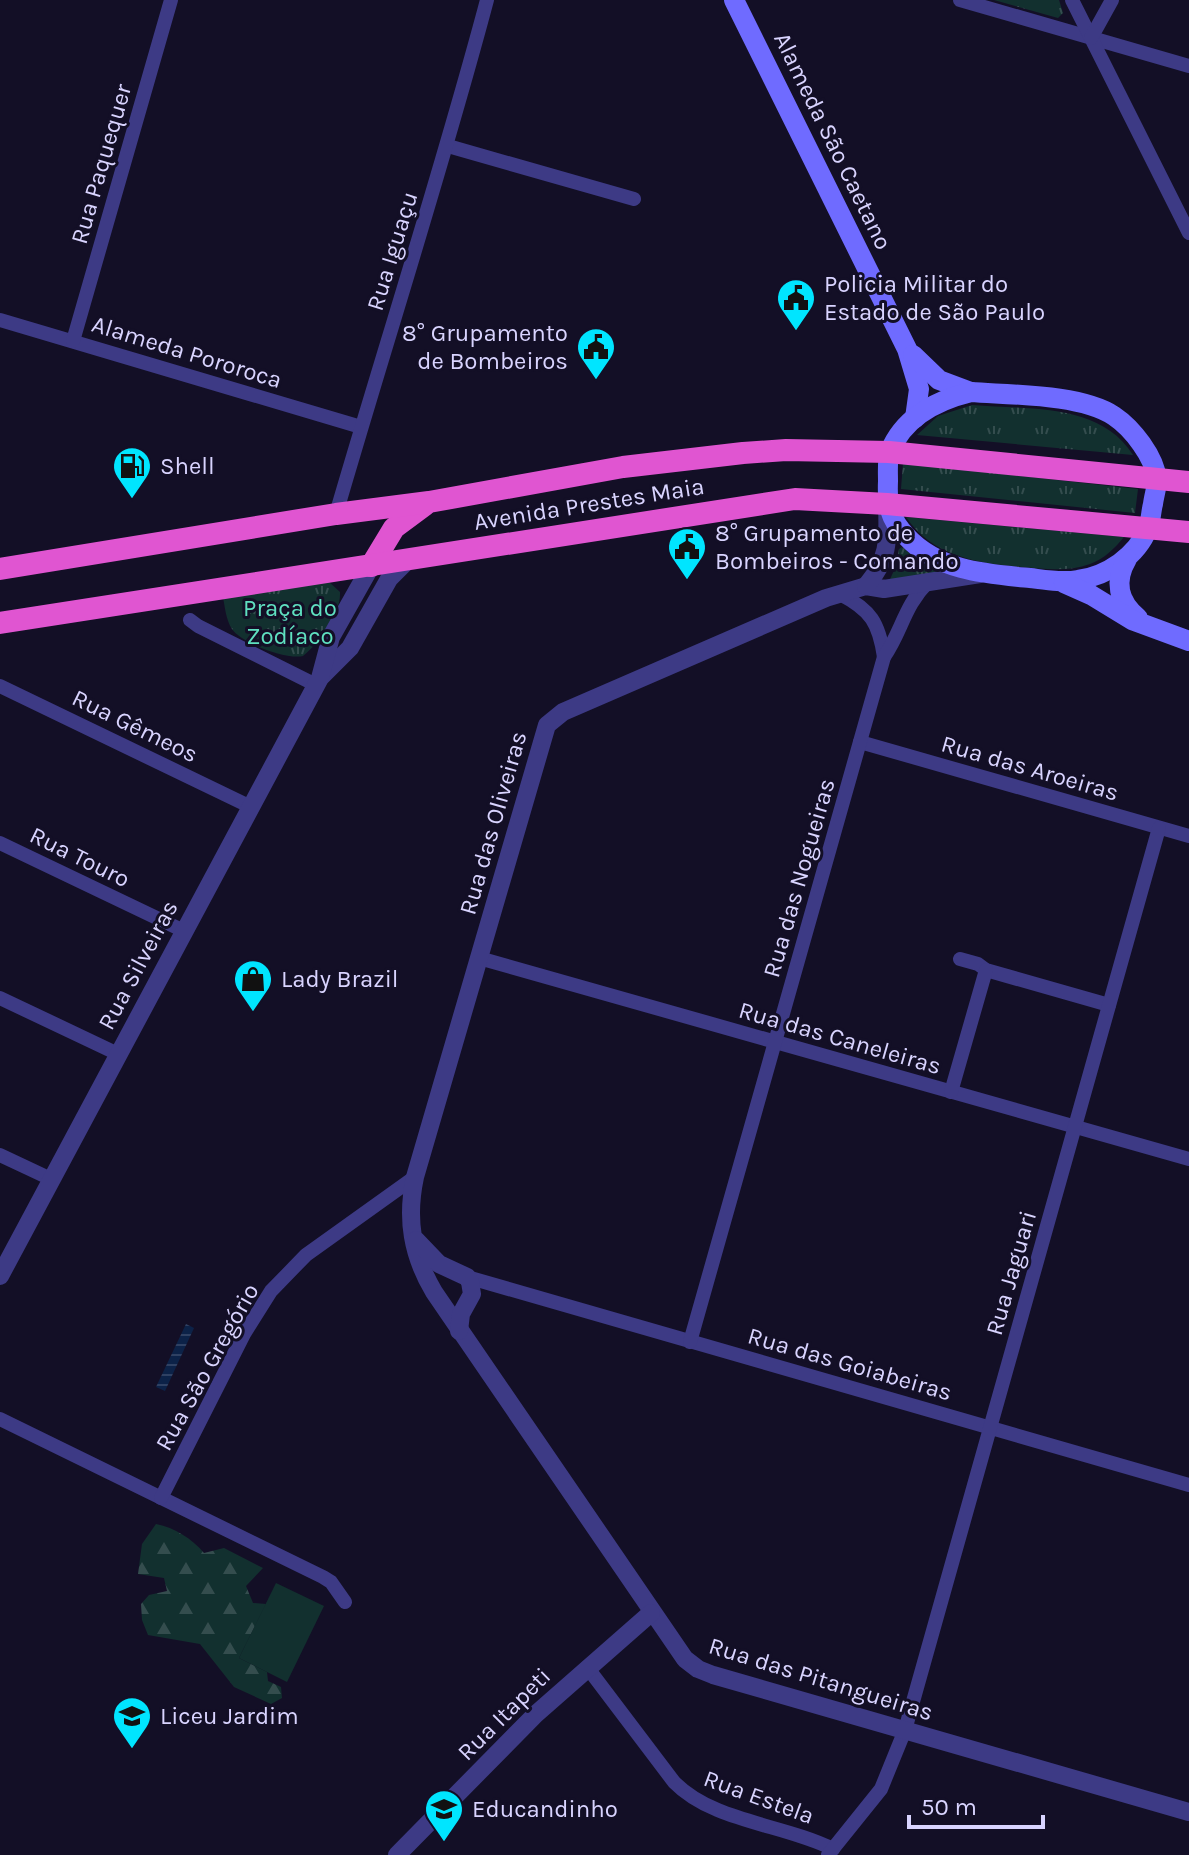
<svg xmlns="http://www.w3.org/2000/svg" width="1189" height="1855" viewBox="0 0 1189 1855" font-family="Karla,sans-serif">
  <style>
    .grass { fill: url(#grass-tufts) }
    .forest { fill: url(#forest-firs) }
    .pitch { fill: #12302f }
    .water { fill: url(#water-rules) }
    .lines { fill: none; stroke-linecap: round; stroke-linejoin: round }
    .minor { stroke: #3d3a85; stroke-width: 14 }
    .tertiary { stroke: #3d3a85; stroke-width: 18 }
    .secondary { stroke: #6f6bff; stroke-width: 20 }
    .trunk { stroke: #e055d1; stroke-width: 22 }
    .labels { text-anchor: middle; stroke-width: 6; stroke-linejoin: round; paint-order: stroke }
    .street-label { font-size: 24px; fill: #d9d4ff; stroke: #130f26 }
    .poi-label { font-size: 24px; fill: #d9d4ff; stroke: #130f26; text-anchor: start }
    .park-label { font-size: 24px; fill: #5fe0c0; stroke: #130f26 }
  </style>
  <defs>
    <pattern id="grass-tufts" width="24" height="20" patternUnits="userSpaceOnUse" patternTransform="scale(2)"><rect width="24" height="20" fill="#12302f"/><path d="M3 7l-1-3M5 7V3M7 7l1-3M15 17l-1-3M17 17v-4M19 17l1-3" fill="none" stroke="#344d4e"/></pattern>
    <pattern id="forest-firs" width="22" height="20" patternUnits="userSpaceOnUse" patternTransform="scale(2)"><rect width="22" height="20" fill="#12302f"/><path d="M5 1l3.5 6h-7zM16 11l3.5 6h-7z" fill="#344d4e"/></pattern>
    <pattern id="water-rules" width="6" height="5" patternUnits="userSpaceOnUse" patternTransform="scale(2)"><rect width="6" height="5" fill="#0c2248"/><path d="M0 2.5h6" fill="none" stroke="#2f4163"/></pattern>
  </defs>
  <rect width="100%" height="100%" fill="#130f26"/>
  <g class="grass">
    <polygon points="994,0 1059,0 1063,13 1058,18"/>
    <path d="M 972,405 C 1027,410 1100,402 1133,455 L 917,435 L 938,416 Z"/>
    <polygon points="903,463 1138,489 1135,513 901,489"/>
    <path d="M 906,517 L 1124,537 C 1115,548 1104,559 1090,564 C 1068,572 1045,569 1022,567 C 978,563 933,557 906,517 Z"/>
    <polygon points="902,547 915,558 947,575 887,586 896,566 899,549"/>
    <path d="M 329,582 L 340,592 C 341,614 319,643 303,656 C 287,660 241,643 232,629 C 226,620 225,607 223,597 Z"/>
  </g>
  <path class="forest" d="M 156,1524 C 175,1528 191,1538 204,1553 L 224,1548 L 263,1568 L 246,1586 L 253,1603 L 266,1604 L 239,1658 L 267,1672 L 268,1681 L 281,1687 L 282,1698 L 271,1704 L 234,1687 L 200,1644 L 148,1635 L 142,1620 L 141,1604 L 149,1595 L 167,1591 L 164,1578 L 138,1574 L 142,1544 Z"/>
  <polygon class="pitch" points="276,1583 324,1606 287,1682 239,1658"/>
  <polygon class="water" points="186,1324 194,1328 165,1391 156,1387"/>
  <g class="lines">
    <g class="minor">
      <polyline points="960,0 1189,66"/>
      <polyline points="1072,0 1189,233"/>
      <polyline points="1091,38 1112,0"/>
      <polyline points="448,146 634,199"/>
      <polyline points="0,320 361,427"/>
      <polyline points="73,341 171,0"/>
      <path d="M 336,514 C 386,342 441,173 487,0"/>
      <path d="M 840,594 C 871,610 879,623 884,657"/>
      <polyline points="190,620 198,626 316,685"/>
      <polyline points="0,686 251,807"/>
      <polyline points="860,742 1189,836"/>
      <polyline points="0,843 184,931"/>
      <polyline points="479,958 1189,1159"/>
      <polyline points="960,959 978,964 986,970 1109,1005"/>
      <polyline points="0,998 118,1054"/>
      <polyline points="951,1092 986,970"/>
      <polyline points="0,1155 51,1179"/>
      <polyline points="467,1277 1189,1485"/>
      <path d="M 690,1342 L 884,657 C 902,631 904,606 928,582"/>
      <polyline points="0,1419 323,1577 331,1582 345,1602"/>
      <polyline points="161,1498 244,1334 271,1291 306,1255 415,1177"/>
      <path d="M 587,1667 L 674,1782 C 713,1822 783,1824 833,1849"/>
      <polyline points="828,1855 881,1789 905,1730 1159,828"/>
    </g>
    <g class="tertiary">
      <path d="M 980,574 L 884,589 L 866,586 L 826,598 L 563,712 L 547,725 L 415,1177 C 406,1219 412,1255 434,1292 L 685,1659 L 698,1669 L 713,1675 L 1189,1812"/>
      <path d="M 866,586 C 890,557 888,540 887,504"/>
      <polyline points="322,676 350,648 389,579 409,559"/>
      <polyline points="416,1240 439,1264 467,1277 470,1282 472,1294 461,1314 459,1331"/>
      <polyline points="0,1276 320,678 331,637 371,566"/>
      <polyline points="397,1855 536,1714 651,1613"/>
    </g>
    <g class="secondary">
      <polyline points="734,0 907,349 919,389 915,418"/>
      <polyline points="913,355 939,380 971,392"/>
      <path d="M 971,392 C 1011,395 1081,394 1114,416 C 1132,428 1155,457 1157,480 C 1157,487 1154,496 1153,504 C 1151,511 1151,521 1148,528 C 1137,556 1107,576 1078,580 C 1062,583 1046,580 1030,578 C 986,574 938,571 906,536 C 889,518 887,504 888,481 C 888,472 887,459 890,451 C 904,417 938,400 971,392 Z"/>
      <path d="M 1127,559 C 1114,581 1118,602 1138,618"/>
      <polyline points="1064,583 1091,595 1132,620 1189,641"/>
    </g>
    <g class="trunk">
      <polyline points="371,566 394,528 425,505"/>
      <polyline points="0,569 336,514 429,502 623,467 743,453 786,450 889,452 1189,482"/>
      <polyline points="0,623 795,499 887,504 1189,532"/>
    </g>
  </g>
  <defs>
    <symbol id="civic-pin" viewBox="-11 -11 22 30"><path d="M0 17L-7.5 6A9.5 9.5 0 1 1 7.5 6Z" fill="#00e5ff" stroke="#130f26"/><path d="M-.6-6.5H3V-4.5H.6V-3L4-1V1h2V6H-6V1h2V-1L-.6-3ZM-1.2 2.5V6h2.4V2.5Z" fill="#111"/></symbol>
    <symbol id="fuel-pin" viewBox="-11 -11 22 30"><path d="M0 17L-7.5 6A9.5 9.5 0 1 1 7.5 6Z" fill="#00e5ff" stroke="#130f26"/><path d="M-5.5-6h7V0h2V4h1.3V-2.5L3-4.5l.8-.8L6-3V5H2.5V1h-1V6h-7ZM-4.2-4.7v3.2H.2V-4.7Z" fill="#111"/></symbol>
    <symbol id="shop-pin" viewBox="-11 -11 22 30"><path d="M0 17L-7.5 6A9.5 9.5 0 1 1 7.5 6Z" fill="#00e5ff" stroke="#130f26"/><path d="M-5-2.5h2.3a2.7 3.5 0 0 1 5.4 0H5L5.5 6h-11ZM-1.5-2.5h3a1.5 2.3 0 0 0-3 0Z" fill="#111"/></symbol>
    <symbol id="school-pin" viewBox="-11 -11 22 30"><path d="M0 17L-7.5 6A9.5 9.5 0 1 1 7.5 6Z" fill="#00e5ff" stroke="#130f26"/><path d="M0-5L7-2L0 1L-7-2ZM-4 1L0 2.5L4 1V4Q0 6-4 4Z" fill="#111"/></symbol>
  </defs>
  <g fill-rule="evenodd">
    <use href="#civic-pin" x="774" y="276" width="44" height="60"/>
    <use href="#civic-pin" x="574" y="325" width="44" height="60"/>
    <use href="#fuel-pin" x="110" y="444" width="44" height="60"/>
    <use href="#civic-pin" x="665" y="525" width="44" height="60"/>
    <use href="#shop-pin" x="231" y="957" width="44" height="60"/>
    <use href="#school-pin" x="110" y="1694" width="44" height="60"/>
    <use href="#school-pin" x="422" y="1787" width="44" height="60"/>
  </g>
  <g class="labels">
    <g class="street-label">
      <text transform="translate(833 141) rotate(64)" y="8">Alameda São Caetano</text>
      <text transform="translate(101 164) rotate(-74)" y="8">Rua Paquequer</text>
      <text transform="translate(392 251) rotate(-73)" y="8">Rua Iguaçu</text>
      <text transform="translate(187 352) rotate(17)" y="8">Alameda Pororoca</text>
      <text transform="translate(589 504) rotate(-9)" y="8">Avenida Prestes Maia</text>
      <text transform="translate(135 726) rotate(26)" y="8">Rua Gêmeos</text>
      <text transform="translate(1030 768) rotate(16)" y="8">Rua das Aroeiras</text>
      <text transform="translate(493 823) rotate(-74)" y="8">Rua das Oliveiras</text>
      <text transform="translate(80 857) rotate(26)" y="8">Rua Touro</text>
      <text transform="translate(799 878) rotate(-74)" y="8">Rua das Nogueiras</text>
      <text transform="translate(138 965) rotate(-62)" y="8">Rua Silveiras</text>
      <text transform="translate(840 1038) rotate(16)" y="8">Rua das Caneleiras</text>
      <text transform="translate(1011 1273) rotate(-74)" y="8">Rua Jaguari</text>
      <text transform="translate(850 1364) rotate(16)" y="8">Rua das Goiabeiras</text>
      <text transform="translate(207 1367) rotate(-61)" y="8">Rua São Gregório</text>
      <text transform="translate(821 1679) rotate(17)" y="8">Rua das Pitangueiras</text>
      <text transform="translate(504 1714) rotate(-45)" y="8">Rua Itapeti</text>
      <text transform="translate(759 1797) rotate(20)" y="8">Rua Estela</text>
    </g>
    <g class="poi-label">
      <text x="824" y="292">Policia Militar do<tspan x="824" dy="28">Estado de São Paulo</tspan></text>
      <text x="568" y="341" text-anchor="end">8° Grupamento<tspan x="568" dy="28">de Bombeiros</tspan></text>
      <text x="160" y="474">Shell</text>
      <text x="715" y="541">8° Grupamento de<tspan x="715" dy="28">Bombeiros - Comando</tspan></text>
      <text x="281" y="987">Lady Brazil</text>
      <text x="160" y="1724">Liceu Jardim</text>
      <text x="472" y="1817">Educandinho</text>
    </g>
    <g class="park-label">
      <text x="290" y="616">Praça do<tspan x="290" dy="28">Zodíaco</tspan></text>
    </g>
  </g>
  <path d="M909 1815v12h134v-12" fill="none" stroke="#d9d4ff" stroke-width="4"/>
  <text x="921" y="1815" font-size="24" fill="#d9d4ff" stroke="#130f26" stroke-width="6" paint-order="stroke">50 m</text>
</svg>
